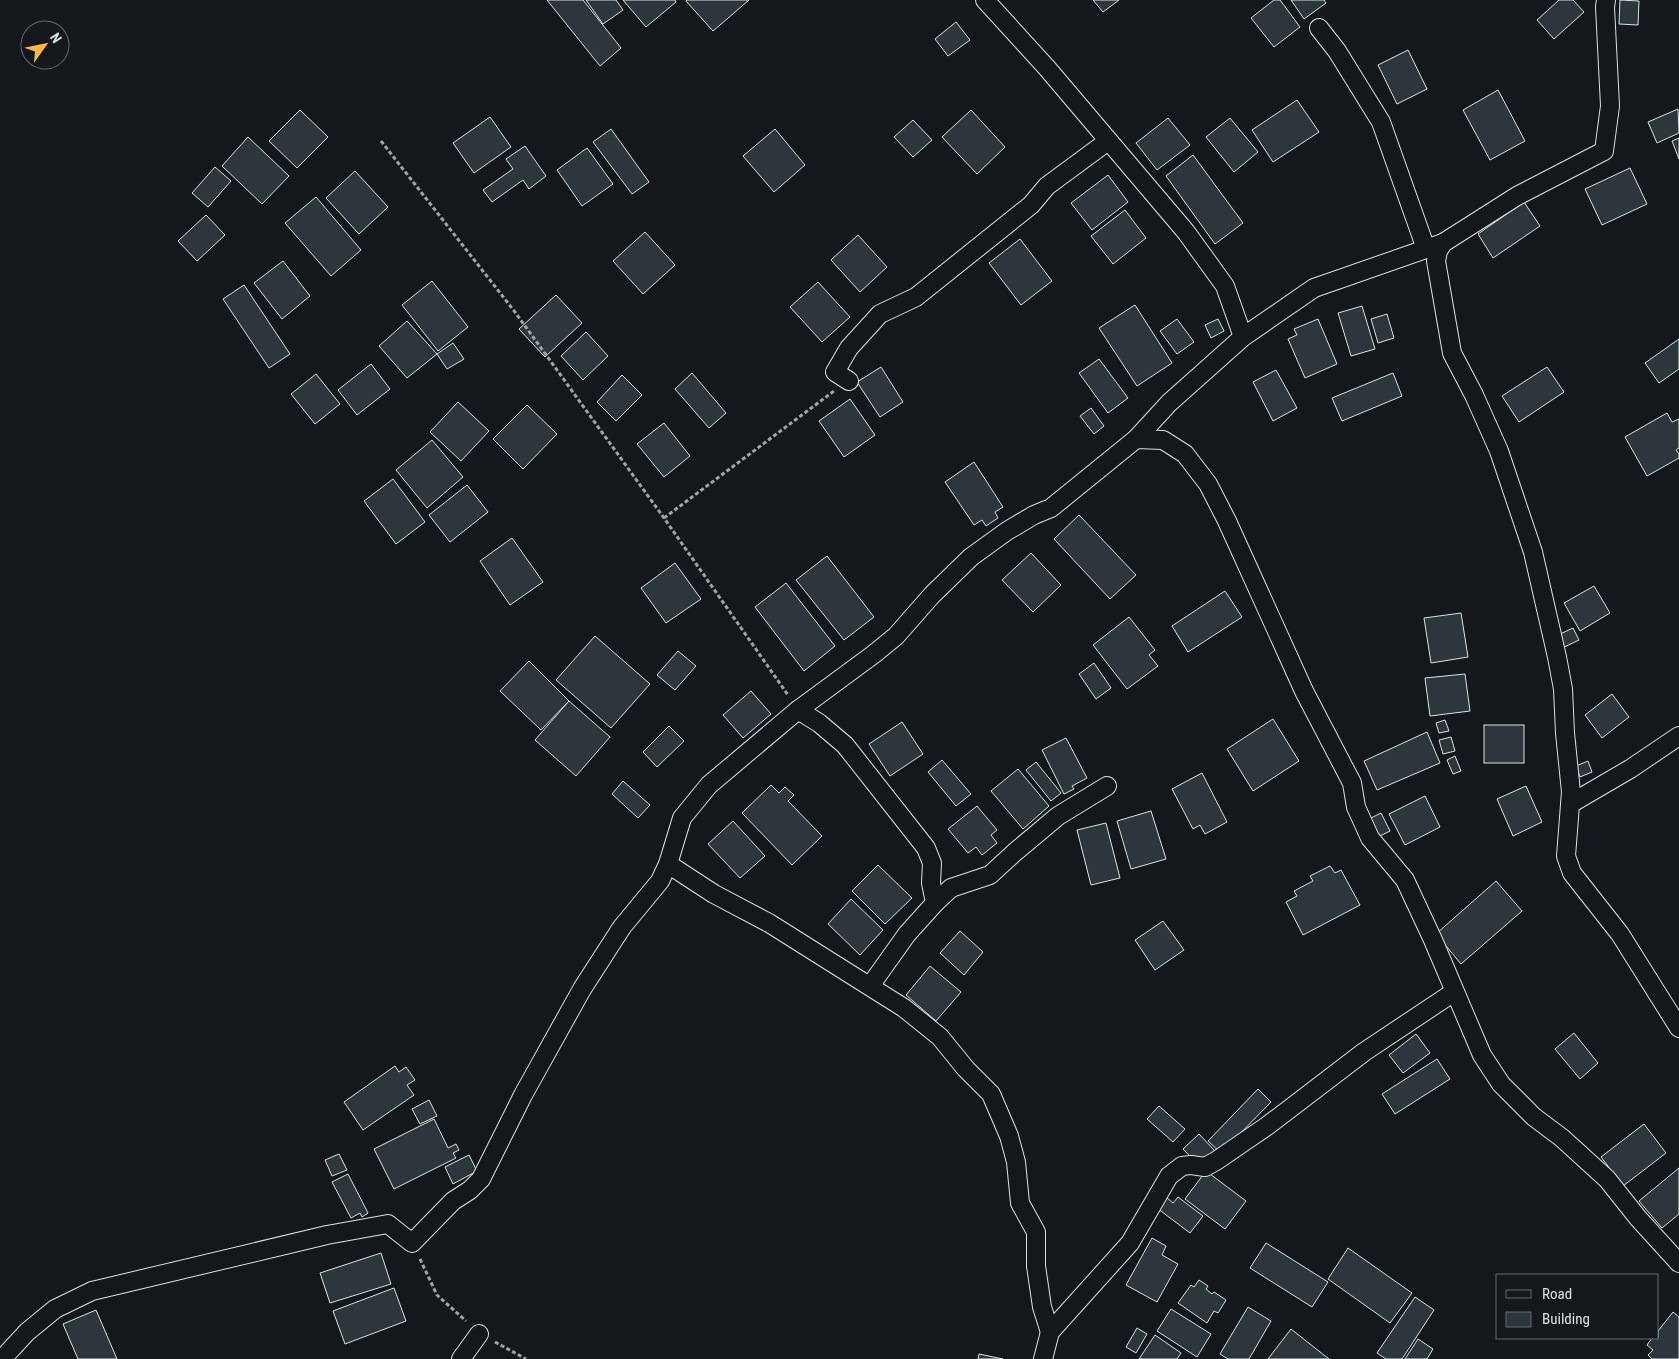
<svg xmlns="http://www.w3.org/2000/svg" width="1679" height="1359" viewBox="0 0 1679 1359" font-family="'Roboto Condensed',sans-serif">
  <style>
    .building { fill: #2c363c; stroke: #d8e6dc }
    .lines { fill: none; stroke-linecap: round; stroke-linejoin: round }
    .minor-casing { stroke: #d8e6dc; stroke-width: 20 }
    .path { stroke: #9da8a2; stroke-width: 3; stroke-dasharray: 4 2.5; stroke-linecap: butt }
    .minor { stroke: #14181c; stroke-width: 18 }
  </style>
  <rect width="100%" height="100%" fill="#14181c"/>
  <g class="building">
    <polygon points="547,0 583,0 621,48 600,66"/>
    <polygon points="586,0 616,0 623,10 603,24"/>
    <polygon points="623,0 675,0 676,2 646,27"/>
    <polygon points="687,0 749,0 713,31 686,1"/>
    <polygon points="1093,0 1119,0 1103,12"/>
    <polygon points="1274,0 1280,0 1300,27 1274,47 1251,18"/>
    <polygon points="1291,0 1324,0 1326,3 1304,19"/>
    <polygon points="1559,0 1573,0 1584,12 1554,39 1537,20"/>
    <polygon points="1620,0 1639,1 1638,25 1619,24"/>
    <polygon points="956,22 970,40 948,56 935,39"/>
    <polygon points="1408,50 1427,89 1397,104 1378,65"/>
    <polygon points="1498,90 1525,141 1490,160 1463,110"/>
    <polygon points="1297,100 1319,132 1273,162 1252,130"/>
    <polygon points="1678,109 1679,133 1657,143 1648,122"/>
    <polygon points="300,110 328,137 297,168 269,141"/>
    <polygon points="971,110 1005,147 977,174 942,137"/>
    <polygon points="490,117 511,147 474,173 453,143"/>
    <polygon points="1168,118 1190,145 1157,170 1136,143"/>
    <polygon points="1230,118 1258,152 1234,172 1206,137"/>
    <polygon points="913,120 932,140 913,157 894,137"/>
    <polygon points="611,129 649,182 632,194 593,142"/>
    <polygon points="775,129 805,165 774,192 743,156"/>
    <polygon points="248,137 289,176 262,204 222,166"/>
    <polygon points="1679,138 1679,159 1672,141"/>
    <polygon points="525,146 546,176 529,189 523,180 492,202 483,190 513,169 506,159"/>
    <polygon points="587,148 613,184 582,206 557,170"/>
    <polygon points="1193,155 1243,223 1215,244 1166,176"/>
    <polygon points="215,167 231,181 208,207 192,193"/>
    <polygon points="1630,168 1647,204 1602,225 1585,189"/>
    <polygon points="355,171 388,207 359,234 326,198"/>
    <polygon points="1108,175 1128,202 1092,230 1071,203"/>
    <polygon points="316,197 361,250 331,276 285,223"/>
    <polygon points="1524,202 1540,226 1493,258 1478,234"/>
    <polygon points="1125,210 1146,238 1113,264 1091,236"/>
    <polygon points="206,215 225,235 197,261 178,241"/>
    <polygon points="645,232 675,265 643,294 613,261"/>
    <polygon points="858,235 887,267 860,292 831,260"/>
    <polygon points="1020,239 1052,281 1021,305 989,263"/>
    <polygon points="283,261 310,296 282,319 254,283"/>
    <polygon points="432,281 468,327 438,351 402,305"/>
    <polygon points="818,282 850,317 822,342 790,307"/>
    <polygon points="244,285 290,354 269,368 223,299"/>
    <polygon points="556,295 582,323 545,357 519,329"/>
    <polygon points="1135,305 1172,363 1137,386 1099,328"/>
    <polygon points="1362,306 1375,349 1351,356 1338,313"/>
    <polygon points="1387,314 1394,338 1378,343 1371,319"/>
    <polygon points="1177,319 1194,342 1177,354 1160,331"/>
    <polygon points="1218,319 1224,331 1211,338 1205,325"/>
    <polygon points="1318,319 1337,364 1305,378 1288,339 1297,335 1294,329"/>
    <polygon points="407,321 437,354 407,378 379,346"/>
    <polygon points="586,332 608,356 583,380 561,356"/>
    <polygon points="1679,339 1679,369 1659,383 1645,363"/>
    <polygon points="453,343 464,359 447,369 437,354"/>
    <polygon points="1099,359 1128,398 1108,413 1079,373"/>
    <polygon points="371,364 390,389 357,415 338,390"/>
    <polygon points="881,367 903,402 880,417 857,382"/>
    <polygon points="1547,367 1564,392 1519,422 1502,396"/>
    <polygon points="1276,370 1297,408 1273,421 1253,382"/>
    <polygon points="692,373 726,413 709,428 675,389"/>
    <polygon points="1393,373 1402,396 1342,421 1332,398"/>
    <polygon points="316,374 340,404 315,424 291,394"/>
    <polygon points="622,375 642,395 616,421 597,402"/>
    <polygon points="850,399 875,435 844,457 819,421"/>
    <polygon points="458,402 489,431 461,461 430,432"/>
    <polygon points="527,405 557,434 523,469 493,439"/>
    <polygon points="1091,408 1104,426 1094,434 1080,416"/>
    <polygon points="1667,413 1672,422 1679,419 1679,448 1676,450 1679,454 1679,458 1647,476 1625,437"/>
    <polygon points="664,423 690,456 664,477 637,444"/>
    <polygon points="432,440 463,477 427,508 396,470"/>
    <polygon points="974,462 1003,507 995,512 998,518 986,526 982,520 974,525 945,482"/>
    <polygon points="393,479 425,522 396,544 364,501"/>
    <polygon points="467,485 488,512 450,542 429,515"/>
    <polygon points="1079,515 1136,575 1110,599 1054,539"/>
    <polygon points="512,538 543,582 510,605 480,561"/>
    <polygon points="1031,553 1061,585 1033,612 1002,580"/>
    <polygon points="827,556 874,617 844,640 796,580"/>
    <polygon points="675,563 701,599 666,623 641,588"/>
    <polygon points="786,583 835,646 804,671 755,607"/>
    <polygon points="1594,586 1610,613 1580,631 1564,603"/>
    <polygon points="1225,591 1242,617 1188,652 1172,626"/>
    <polygon points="1461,613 1468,657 1431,663 1424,618"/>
    <polygon points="1129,617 1155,650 1149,655 1158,666 1127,689 1093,645"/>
    <polygon points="1573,628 1579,640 1562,648 1556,636"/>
    <polygon points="595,636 650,684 611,728 556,680"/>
    <polygon points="678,651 696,666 675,690 657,675"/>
    <polygon points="529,661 569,701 541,730 500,691"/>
    <polygon points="1094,663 1111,688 1096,699 1079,674"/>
    <polygon points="1465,674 1470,711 1430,716 1425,678"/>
    <polygon points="751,691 771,714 743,738 723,715"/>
    <polygon points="1612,694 1629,717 1602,738 1585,715"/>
    <polygon points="569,701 610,737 576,776 535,740"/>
    <polygon points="1273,719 1299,761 1253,791 1227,749"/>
    <polygon points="1445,720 1449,731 1439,733 1436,723"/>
    <polygon points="902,722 923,754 890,776 869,744"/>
    <rect x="1484" y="725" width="40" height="38"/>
    <polygon points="669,726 684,741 657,767 643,752"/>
    <polygon points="1427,732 1440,763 1377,790 1364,761"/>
    <polygon points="1451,737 1455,751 1443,754 1439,740"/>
    <polygon points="1066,738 1087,778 1072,786 1074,789 1064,794 1042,750"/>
    <polygon points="1455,756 1461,771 1453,774 1447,760"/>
    <polygon points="942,760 971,794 956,806 928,772"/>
    <polygon points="1588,761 1592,772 1580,777 1576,766"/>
    <polygon points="1036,762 1061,793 1051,801 1026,770"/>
    <polygon points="1018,769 1049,806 1023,829 991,791"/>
    <polygon points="1202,773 1227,822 1205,834 1200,825 1193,829 1172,789"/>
    <polygon points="623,781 650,805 638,818 612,794"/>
    <polygon points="771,785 779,793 785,787 794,795 788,801 822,836 792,865 742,813"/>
    <polygon points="1526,786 1542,822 1513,836 1497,799"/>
    <polygon points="1425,796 1440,827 1405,845 1389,814"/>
    <polygon points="977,806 997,830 991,835 997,843 982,855 976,847 968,853 948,829"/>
    <polygon points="1151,811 1166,859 1131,869 1117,821"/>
    <polygon points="1381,813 1390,831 1378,837 1369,819"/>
    <polygon points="733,821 765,856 740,878 708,844"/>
    <polygon points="1106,823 1120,878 1091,885 1077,830"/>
    <polygon points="878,865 912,898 885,924 852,891"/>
    <polygon points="1330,866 1335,873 1341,870 1360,905 1303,935 1286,902 1297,896 1294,891 1313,881 1310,876"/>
    <polygon points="1496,881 1522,911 1461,964 1436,934"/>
    <polygon points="851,899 883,930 860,955 828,924"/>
    <polygon points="1163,921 1184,950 1155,970 1135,940"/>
    <polygon points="960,931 983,952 964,975 940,953"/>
    <polygon points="930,966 961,992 936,1021 906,995"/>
    <polygon points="1574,1033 1598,1063 1580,1079 1555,1049"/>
    <polygon points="1416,1034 1430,1053 1403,1073 1389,1055"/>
    <polygon points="1437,1059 1450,1079 1395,1114 1382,1094"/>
    <polygon points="395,1066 399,1072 406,1067 415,1080 407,1085 414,1095 363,1130 344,1102"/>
    <polygon points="1258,1089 1271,1102 1221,1153 1208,1141"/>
    <polygon points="429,1100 437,1116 420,1124 412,1109"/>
    <polygon points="1159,1106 1185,1129 1173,1142 1147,1119"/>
    <polygon points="434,1119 448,1148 456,1144 459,1150 453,1153 456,1158 394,1189 374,1149"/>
    <polygon points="1644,1124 1666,1153 1623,1186 1601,1157"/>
    <polygon points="1199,1134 1216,1152 1200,1167 1183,1149"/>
    <polygon points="339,1154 347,1170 332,1176 325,1160"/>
    <polygon points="469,1155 477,1171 453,1184 445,1167"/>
    <polygon points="1679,1168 1679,1214 1662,1228 1639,1201"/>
    <polygon points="1206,1171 1246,1201 1225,1229 1185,1199"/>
    <polygon points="348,1174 368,1213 362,1217 360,1213 351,1218 332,1182"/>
    <polygon points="1166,1197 1173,1203 1178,1197 1203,1216 1190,1233 1157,1208"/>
    <polygon points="1152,1238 1166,1246 1162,1255 1178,1264 1157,1302 1126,1285"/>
    <polygon points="1266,1243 1328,1282 1312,1307 1250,1268"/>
    <polygon points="1348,1248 1412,1293 1390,1323 1328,1279"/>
    <polygon points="381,1253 391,1284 330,1303 320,1273"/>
    <polygon points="1199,1280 1208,1286 1206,1289 1212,1294 1214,1292 1226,1300 1218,1313 1214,1311 1207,1323 1178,1303 1191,1285 1194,1287"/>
    <polygon points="394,1288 406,1321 345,1344 333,1311"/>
    <polygon points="1415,1297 1434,1310 1402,1359 1386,1359 1377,1353"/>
    <polygon points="1248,1307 1271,1321 1249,1359 1228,1359 1220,1354"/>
    <polygon points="1171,1309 1211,1334 1197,1357 1157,1331"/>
    <polygon points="96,1310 117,1359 78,1359 63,1324"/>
    <polygon points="1673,1312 1679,1317 1679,1359 1652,1359 1648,1355 1653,1350 1647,1345 1652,1338 1658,1338 1658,1331"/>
    <polygon points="1137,1328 1147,1334 1136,1353 1126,1347"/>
    <polygon points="1291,1329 1329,1359 1268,1359"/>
    <polygon points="1155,1335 1181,1353 1177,1359 1139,1359"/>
    <polygon points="1418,1339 1433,1349 1427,1359 1405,1359"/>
    <polygon points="979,1354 1003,1359 978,1359"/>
  </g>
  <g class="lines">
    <defs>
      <g id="minor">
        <polyline points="985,0 1047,68 1186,232 1225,286 1243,337"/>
        <polyline points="1606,0 1605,7 1610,106 1604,151 1517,196 1443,243 1438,251 1436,261 1452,353 1474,395 1499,451 1533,552 1557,657 1563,689 1565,733 1571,792 1566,856 1572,873 1620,934 1679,1028"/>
        <polyline points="1319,28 1337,51 1381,122 1426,249"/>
        <polyline points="849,381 835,372 849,348 880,314 916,297 1031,205 1047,186 1108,141"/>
        <polyline points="1136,439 1169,403 1243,337 1314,288 1443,243"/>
        <polyline points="798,710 819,723 845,745 926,848 932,863 931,883 935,903"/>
        <polyline points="1570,804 1630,769 1679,736"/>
        <polyline points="668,864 714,894 769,923 904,1008 940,1037 966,1069 991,1094 1009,1136 1016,1162 1020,1203 1036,1232 1036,1266 1042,1307 1050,1332"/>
        <polyline points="870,986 907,934 935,903 951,888 990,875 1015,852 1058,816 1107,786"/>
        <polyline points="2,1359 27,1332 55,1309 92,1291 327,1235 388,1224 412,1243 453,1201 470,1190 481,1179 523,1095 582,989 622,927 660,881 668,864 682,818 709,785 798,710 874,654 896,636 932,595 971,557 1007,531 1034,515 1051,508 1136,439 1163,440 1185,454 1208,484 1227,521 1304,691 1352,783 1356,807 1370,838 1405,880 1433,940 1482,1055 1501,1084 1534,1117 1562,1138 1607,1179 1638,1218 1679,1263"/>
        <polyline points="461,1359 479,1334"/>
        <polyline points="1043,1359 1050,1332 1130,1243 1169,1176 1182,1166 1191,1165 1205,1167 1216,1161 1267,1126 1364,1052 1454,992"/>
      </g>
    </defs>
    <use href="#minor" class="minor-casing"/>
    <g class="path">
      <polyline points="381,141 515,312 664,518 788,695"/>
      <polyline points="664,518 834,391"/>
      <polyline points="420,1259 437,1295 466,1321"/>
      <polyline points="495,1342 526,1359"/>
    </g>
    <use href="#minor" class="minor"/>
  </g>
  <rect x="1496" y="1274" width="162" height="65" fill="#14181c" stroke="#626a69"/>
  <rect x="1506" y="1290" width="25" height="8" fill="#14181c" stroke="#626a69"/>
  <text x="1542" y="1299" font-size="15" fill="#d8e6dc">Road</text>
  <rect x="1506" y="1312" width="25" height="15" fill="#2c363c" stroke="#626a69"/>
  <text x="1542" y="1324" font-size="15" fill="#d8e6dc">Building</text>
  <g transform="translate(45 45) rotate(57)"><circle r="24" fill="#14181c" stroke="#626a69"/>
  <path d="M0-4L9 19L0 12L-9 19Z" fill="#ffb74d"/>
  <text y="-8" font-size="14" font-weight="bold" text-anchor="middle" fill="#d8e6dc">N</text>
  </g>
</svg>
